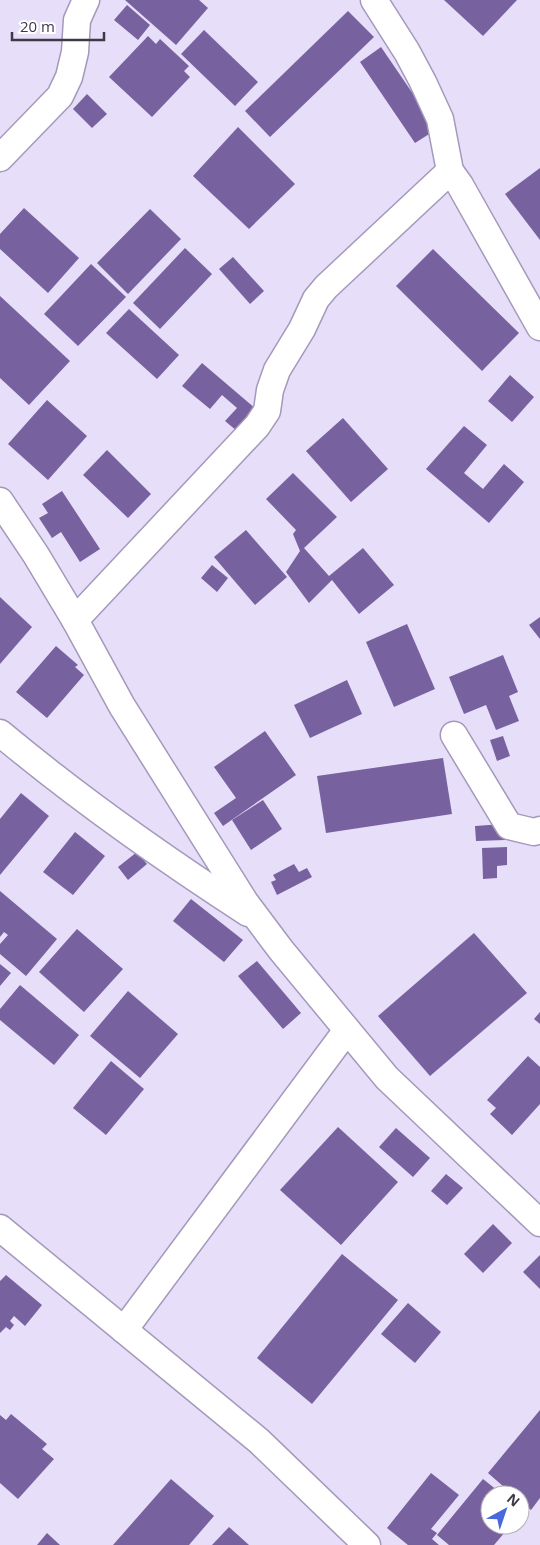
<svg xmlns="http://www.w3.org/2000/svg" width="540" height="1545" viewBox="0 0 540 1545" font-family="'Open Sans',sans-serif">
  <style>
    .building { fill: #78619f }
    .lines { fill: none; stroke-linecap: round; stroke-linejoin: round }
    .minor-casing { stroke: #a499ba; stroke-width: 29 }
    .minor { stroke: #fff; stroke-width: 26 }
  </style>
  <rect width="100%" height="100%" fill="#e7defa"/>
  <g class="building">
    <polygon points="125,0 199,0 208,8 176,45"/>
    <polygon points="444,0 517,0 483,36"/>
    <polygon points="127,5 150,25 138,40 114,20"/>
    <polygon points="348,11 374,37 270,137 245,111"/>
    <polygon points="204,30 258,82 235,106 181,54"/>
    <polygon points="148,36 156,44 160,39 189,66 184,71 190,77 152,117 109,77"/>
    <polygon points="381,47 437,129 415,143 360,62"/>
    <polygon points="87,94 107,114 92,128 73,109"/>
    <polygon points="238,127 295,184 249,229 193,176"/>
    <polygon points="540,168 540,240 505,194"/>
    <polygon points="24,208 79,258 48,293 0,249 0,234"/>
    <polygon points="150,209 181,239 128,294 97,263"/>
    <polygon points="185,248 212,274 160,329 133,303"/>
    <polygon points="433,249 519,333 482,371 396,286"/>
    <polygon points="233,257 264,291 250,304 219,269"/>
    <polygon points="91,264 126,297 78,346 44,314"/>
    <polygon points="0,296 70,361 29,405 0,378"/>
    <polygon points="129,309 179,355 157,379 106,333"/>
    <polygon points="202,363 262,414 243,436 225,421 237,408 222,395 210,409 182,386"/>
    <polygon points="510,375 534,397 512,422 488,401"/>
    <polygon points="47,400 87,436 48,480 8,444"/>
    <polygon points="343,418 388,469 351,502 306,451"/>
    <polygon points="464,426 487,445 464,473 483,489 504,464 524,482 489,523 426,469"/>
    <polygon points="107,450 151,494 128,518 83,475"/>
    <polygon points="293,473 337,517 304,548 329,576 363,548 394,585 359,614 332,580 309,603 286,572 300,551 293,534 296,530 266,499"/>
    <polygon points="62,491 100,549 80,562 61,532 52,538 39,518 48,513 42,504"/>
    <polygon points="246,530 287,577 255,605 214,557"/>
    <polygon points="212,565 228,578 217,592 201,578"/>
    <polygon points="0,597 32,627 0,664"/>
    <polygon points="540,617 540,639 529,625"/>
    <polygon points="407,624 435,689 394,707 366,642"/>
    <polygon points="56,646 78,665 75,667 84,675 47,718 16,692"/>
    <polygon points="503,655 518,692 509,696 519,721 496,730 486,705 464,714 449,677"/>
    <polygon points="347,680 362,714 310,738 294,705"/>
    <polygon points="265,731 296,775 223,826 214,813 236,798 214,767"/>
    <polygon points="503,736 510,756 497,761 490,740"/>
    <polygon points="443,758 452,814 326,833 317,776"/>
    <polygon points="21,793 49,816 0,875 0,819"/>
    <polygon points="263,800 282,829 251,850 232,820"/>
    <polygon points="503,824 505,840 476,841 475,826"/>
    <polygon points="75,832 105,856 73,895 43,872"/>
    <polygon points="507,847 507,865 497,866 497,878 483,879 482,848"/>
    <polygon points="137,852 147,864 128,880 118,867"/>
    <polygon points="294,864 299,872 307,868 312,877 277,895 271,882 276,880 273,875"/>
    <polygon points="0,891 57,939 26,976 0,954 0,944 8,935 4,932 0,937"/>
    <polygon points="191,899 243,940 224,962 173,921"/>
    <polygon points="77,929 123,969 84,1012 39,972"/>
    <polygon points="474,933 527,993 430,1076 378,1016"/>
    <polygon points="257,961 301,1013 283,1029 238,976"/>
    <polygon points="0,964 11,973 0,986"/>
    <polygon points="20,985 79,1035 54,1065 0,1020 0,1009"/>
    <polygon points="128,991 178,1034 140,1078 90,1036"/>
    <polygon points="540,1012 540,1024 534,1019"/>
    <polygon points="528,1056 540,1067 540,1104 512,1135 490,1114 496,1108 487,1100"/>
    <polygon points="111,1061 144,1089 106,1135 73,1108"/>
    <polygon points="338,1127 398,1182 341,1245 280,1190"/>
    <polygon points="396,1128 430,1158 413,1177 379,1147"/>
    <polygon points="446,1174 463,1188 447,1205 431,1191"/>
    <polygon points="493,1224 512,1243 483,1273 464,1254"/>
    <polygon points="342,1254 398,1300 312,1404 257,1358"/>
    <polygon points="540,1255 540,1289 523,1272"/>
    <polygon points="6,1275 42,1305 25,1326 14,1316 10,1321 14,1325 10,1330 6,1327 0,1333 0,1281"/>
    <polygon points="408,1303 441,1332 415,1363 381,1334"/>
    <polygon points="540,1410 540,1498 531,1510 520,1501 520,1495 513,1495 488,1473"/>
    <polygon points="11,1414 47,1444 42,1449 54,1459 18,1499 0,1483 0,1415 6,1420"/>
    <polygon points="431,1473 459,1495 431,1529 437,1533 432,1539 439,1545 408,1545 387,1528"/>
    <polygon points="171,1479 214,1516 189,1545 113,1545"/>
    <polygon points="483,1479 503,1495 490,1495 490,1525 511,1525 494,1545 449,1545 437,1535"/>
    <polygon points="229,1527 249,1545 212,1545"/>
    <polygon points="47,1533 60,1545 37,1545"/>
  </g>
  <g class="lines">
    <defs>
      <g id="minor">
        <polyline points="374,0 407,52 423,82 440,119 450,171 460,185 540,327"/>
        <polyline points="0,158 60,96 69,77 75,52 77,20 86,0"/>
        <polyline points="0,501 36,555 75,620 122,706 245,902 281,950 387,1078 540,1223"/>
        <polyline points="75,620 257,426 267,411 270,390 277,370 302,329 316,299 326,287 450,171"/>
        <path d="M 0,733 C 78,798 163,858 248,913"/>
        <polyline points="454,735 509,826 534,832 540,830"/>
        <polyline points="0,1228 259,1441 367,1545"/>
        <polyline points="124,1330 347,1030"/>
      </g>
    </defs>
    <use href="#minor" class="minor-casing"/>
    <use href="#minor" class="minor"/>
  </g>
  <g transform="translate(505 1510) rotate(40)"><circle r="24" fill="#ffffff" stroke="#b2b0b5"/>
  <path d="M0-4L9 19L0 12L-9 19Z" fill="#4868db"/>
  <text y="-8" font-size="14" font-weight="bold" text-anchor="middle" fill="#3e3947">N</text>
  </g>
  <path d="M12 32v8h92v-8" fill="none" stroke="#3e3947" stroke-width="2.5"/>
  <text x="20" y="32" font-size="15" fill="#3e3947" stroke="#ffffff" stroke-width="4" paint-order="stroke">20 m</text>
</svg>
